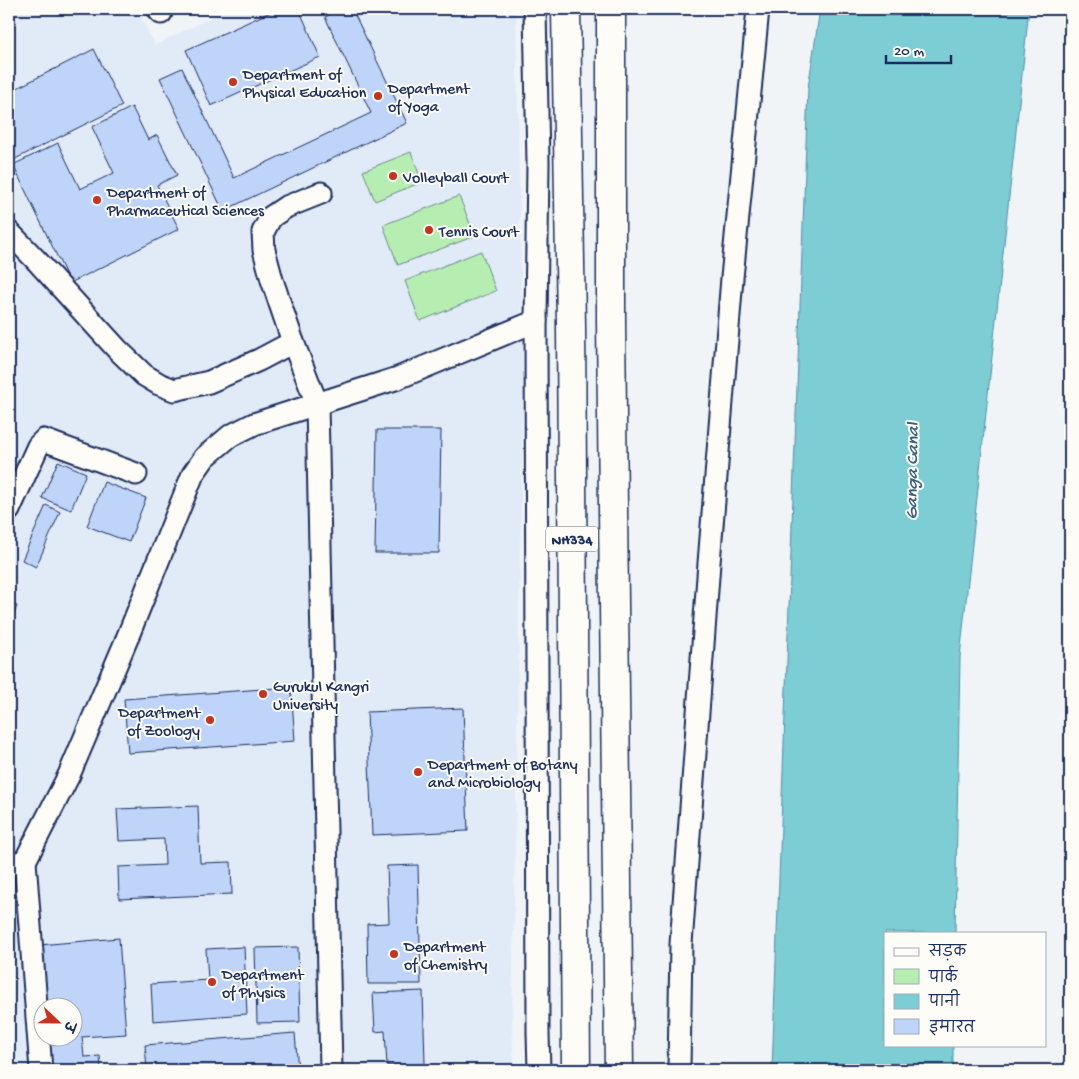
<svg xmlns="http://www.w3.org/2000/svg" width="1079" height="1079" viewBox="0 0 1079 1079" font-family="'Gochi Hand','Playpen Sans Deva',sans-serif">
  <style>
    .built { fill: #e1eaf7; fill-rule: evenodd }
    .green { fill: #b6eeb1; stroke: #688e88 }
    .water { fill: #7ccdd4; stroke: #558ea5 }
    .building { fill: #bed4f8; stroke: #1b2f5e }
    .lines { fill: none; stroke-linecap: round; stroke-linejoin: round }
    .minor-casing { stroke: #1b2f5e; stroke-width: 25 }
    .highway-casing { stroke: #1b2f5e; stroke-width: 31 }
    .minor { stroke: #fdfcf7; stroke-width: 21 }
    .highway { stroke: #fdfcf7; stroke-width: 28 }
    .poi-dot { fill: #c8321e; stroke: #fdfcf7; stroke-width: 2 }
    .labels { text-anchor: middle; stroke-width: 4; stroke-linejoin: round; paint-order: stroke }
    .shield { fill: #fdfcf7; stroke: #5f6c8c; stroke-width: 1 }
    .shield-label { font-size: 15px; font-weight: bold; fill: #1b2f5e }
    .poi-label { font-size: 16px; fill: #1b2f5e; stroke: #fdfcf7; text-anchor: start }
    .water-label { font-size: 18px; font-style: italic; fill: #385e81; stroke: #fdfcf7 }
  </style>
  <rect width="100%" height="100%" fill="#f0f4f7"/>
  <filter id="ink" filterUnits="userSpaceOnUse"><feTurbulence type="fractalNoise" baseFrequency=".02" numOctaves="2"/><feDisplacementMap in="SourceGraphic" scale="10" xChannelSelector="R" yChannelSelector="G"/><feConvolveMatrix kernelMatrix="1 2 1 2 8 2 1 2 1" color-interpolation-filters="sRGB"/></filter>
  <g filter="url(#ink)">
    <path class="built" d="M 9,9 L 137,9 L 155,45 L 228,9 L 516,9 L 523,381 L 512,1023 L 514,1070 L 9,1070 ZM 42,1006 L 72,1006 L 72,1036 L 42,1036 Z"/>
    <g class="green">
      <polygon points="411,152 422,182 375,201 363,171"/>
      <polygon points="459,196 475,236 398,265 383,225"/>
      <polygon points="481,251 496,291 420,321 405,281"/>
    </g>
    <polygon class="water" points="820,9 1029,9 960,657 955,933 885,933 885,1045 953,1045 953,1070 772,1070 808,88"/>
    <g class="building">
      <polygon points="277,9 299,9 320,57 211,106 186,50"/>
      <polygon points="341,9 352,9 407,123 223,211 160,78 182,68 234,178 371,113 325,17"/>
      <polygon points="94,49 122,106 9,162 9,92"/>
      <polygon points="132,107 148,140 157,135 177,175 157,185 179,229 70,283 13,165 58,143 80,189 114,173 92,127"/>
      <polygon points="377,430 441,430 439,553 375,553"/>
      <polygon points="58,461 86,473 71,510 42,498"/>
      <polygon points="104,482 146,498 129,542 87,526"/>
      <polygon points="46,505 60,512 36,567 22,560"/>
      <polygon points="9,603 17,606 9,627"/>
      <polygon points="291,687 295,741 128,753 124,699"/>
      <polygon points="463,708 468,831 372,835 367,712"/>
      <polygon points="198,806 200,863 231,862 232,894 119,899 118,867 165,865 164,839 119,841 117,809"/>
      <polygon points="418,865 421,984 368,984 367,924 389,923 387,866"/>
      <polygon points="119,938 126,1034 82,1037 84,1057 100,1056 101,1070 49,1070 46,1036 72,1036 72,1006 44,1006 39,945"/>
      <polygon points="244,947 247,1014 153,1021 151,984 208,980 206,949"/>
      <polygon points="298,947 300,1022 257,1023 255,948"/>
      <polygon points="423,991 425,1064 387,1066 385,1031 375,1032 373,993"/>
      <polygon points="295,1033 298,1070 147,1070 145,1045"/>
    </g>
    <g class="lines">
      <defs>
        <g id="minor">
          <polyline points="158,9 161,13"/>
          <polyline points="535,9 538,163 536,321 538,1033 539,1070"/>
          <polyline points="9,232 37,261 117,349 144,375 159,384 174,390 209,382 259,360 293,342 272,280 264,250 263,232 271,217 286,207 321,193"/>
          <polyline points="293,342 317,404 331,1070"/>
          <polyline points="9,510 38,446 44,440 136,474"/>
          <polyline points="25,861 41,1070"/>
          <polyline points="9,865 25,861 69,775 126,641 193,474 205,457 230,436 254,424 398,378 536,321"/>
          <polyline points="679,1070 681,944 709,563 732,278 758,9"/>
        </g>
        <g id="highway">
          <polyline points="566,9 571,326 576,1070"/>
          <polyline points="611,9 611,321 619,1070"/>
        </g>
      </defs>
      <use href="#minor" class="minor-casing"/>
      <use href="#highway" class="highway-casing"/>
      <use href="#minor" class="minor"/>
      <use href="#highway" class="highway"/>
    </g>
  </g>
  <g class="poi-dot">
    <circle cx="233" cy="82" r="5"/>
    <circle cx="378" cy="96" r="5"/>
    <circle cx="393" cy="176" r="5"/>
    <circle cx="97" cy="200" r="5"/>
    <circle cx="429" cy="230" r="5"/>
    <circle cx="263" cy="694" r="5"/>
    <circle cx="210" cy="720" r="5"/>
    <circle cx="418" cy="772" r="5"/>
    <circle cx="394" cy="954" r="5"/>
    <circle cx="212" cy="982" r="5"/>
  </g>
  <g class="labels">
    <rect class="shield" x="546" y="526.5" width="52" height="25" rx="4"/>
    <g class="shield-label">
      <text x="572" y="544">NH334</text>
    </g>
    <g class="poi-label">
      <text x="243" y="79">Department of<tspan x="243" dy="18">Physical Education</tspan></text>
      <text x="388" y="93">Department<tspan x="388" dy="18">of Yoga</tspan></text>
      <text x="403" y="182">Volleyball Court</text>
      <text x="107" y="197">Department of<tspan x="107" dy="18">Pharmaceutical Sciences</tspan></text>
      <text x="439" y="236">Tennis Court</text>
      <text x="273" y="691">Gurukul Kangri<tspan x="273" dy="18">University</tspan></text>
      <text x="200" y="717" text-anchor="end">Department<tspan x="200" dy="18">of Zoology</tspan></text>
      <text x="428" y="769">Department of Botany<tspan x="428" dy="18">and Microbiology</tspan></text>
      <text x="404" y="951">Department<tspan x="404" dy="18">of Chemistry</tspan></text>
      <text x="222" y="979">Department<tspan x="222" dy="18">of Physics</tspan></text>
    </g>
    <g class="water-label">
      <text transform="translate(911 471) rotate(-89)" y="6">Ganga Canal</text>
    </g>
  </g>
  <rect width="1079" height="1079" fill="none" stroke="#fdfcf7" stroke-width="30"/>
  <rect x="15" y="15" width="1049" height="1049" fill="none" stroke="#1b2f5e" stroke-width="2" filter="url(#ink)"/>
  <rect x="884" y="932" width="162" height="115" fill="#fdfcf7" stroke="#a3aaba"/>
  <rect x="894" y="948" width="25" height="8" fill="#fdfcf7" stroke="#a3aaba"/>
  <text x="929" y="956" font-size="15" fill="#1b2f5e">सड़क</text>
  <rect x="894" y="969" width="25" height="15" fill="#b6eeb1" stroke="#a3aaba"/>
  <text x="929" y="982" font-size="15" fill="#1b2f5e">पार्क</text>
  <rect x="894" y="994" width="25" height="15" fill="#7ccdd4" stroke="#a3aaba"/>
  <text x="929" y="1006" font-size="15" fill="#1b2f5e">पानी</text>
  <rect x="894" y="1019" width="25" height="15" fill="#bed4f8" stroke="#a3aaba"/>
  <text x="929" y="1032" font-size="15" fill="#1b2f5e">इमारत</text>
  <g transform="translate(58 1022) rotate(112)"><circle r="24" fill="#fdfcf7" stroke="#a3aaba"/>
  <path d="M0-4L9 19L0 12L-9 19Z" fill="#c8321e"/>
  <text y="-8" font-size="14" font-weight="bold" text-anchor="middle" fill="#1b2f5e">उ</text>
  </g>
  <path d="M886 55v8h65v-8" fill="none" stroke="#1b2f5e" stroke-width="2.5"/>
  <text x="894" y="55" font-size="15" fill="#1b2f5e" stroke="#fdfcf7" stroke-width="4" paint-order="stroke">20 m</text>
</svg>
